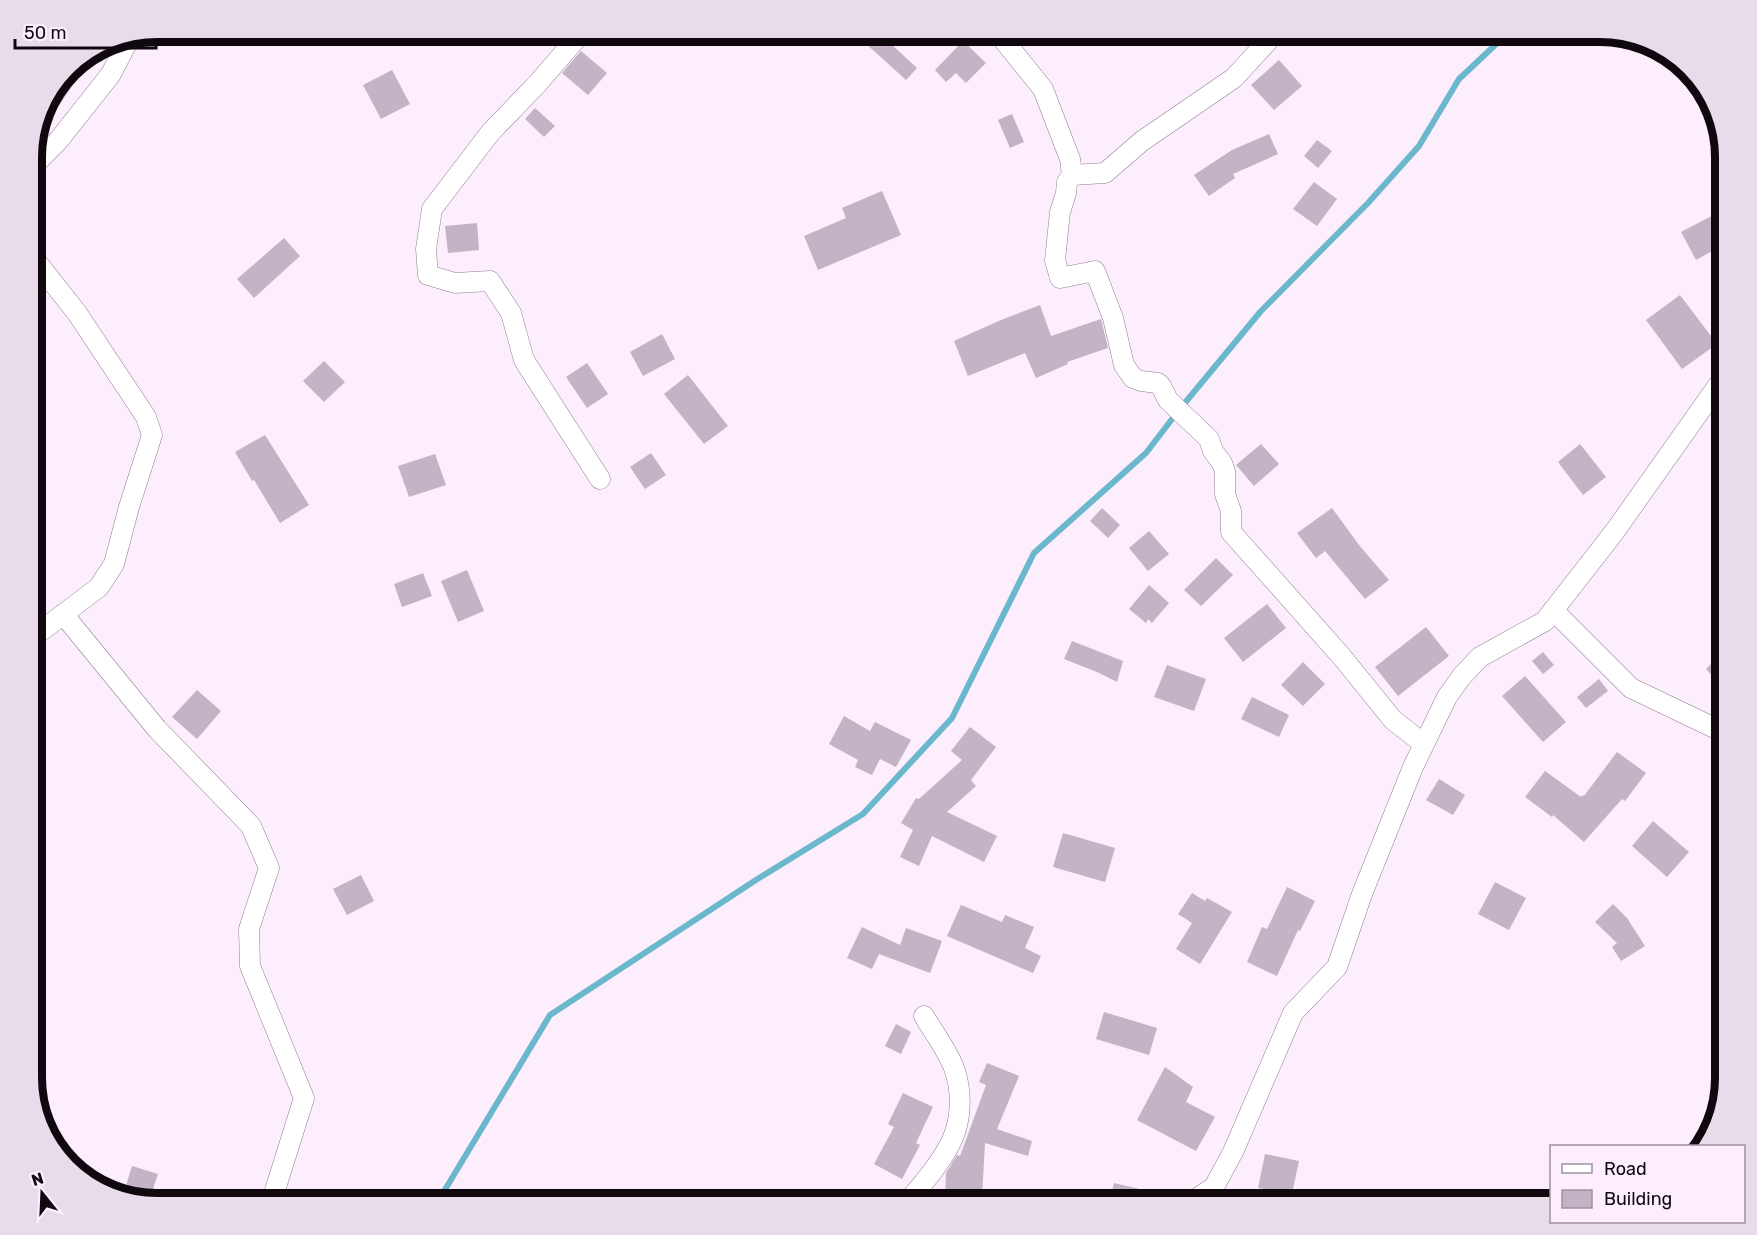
<svg xmlns="http://www.w3.org/2000/svg" width="1757" height="1235" viewBox="0 0 1757 1235" font-family="Rubik,sans-serif">
  <style>
    .lines { fill: none; stroke-linecap: round; stroke-linejoin: round }
    .stream { stroke: #6bb8cd; stroke-width: 6 }
    .building { fill: #c3b3c4 }
    .minor-casing { stroke: #8e7e8f; stroke-width: 21 }
    .minor { stroke: #fff; stroke-width: 20 }
    .rim { fill: none; stroke: #0f090f; stroke-width: 8 }
  </style>
  <rect width="100%" height="100%" fill="#fceefd"/>
  <g class="lines">
    <polyline class="stream" points="437,1203 550,1015 759,878 863,814 952,718 1034,553 1146,453 1179,410 1261,311 1368,203 1419,146 1459,79 1509,32"/>
  </g>
  <g class="building">
    <polygon points="853,32 878,32 917,68 906,80"/>
    <polygon points="963,41 986,63 966,83 956,73 946,82 935,70"/>
    <polygon points="581,51 607,73 588,95 562,73"/>
    <polygon points="1279,60 1302,86 1274,110 1251,85"/>
    <polygon points="392,70 410,104 381,119 363,85"/>
    <polygon points="67,72 77,79 37,138 35,137 44,102"/>
    <polygon points="535,108 555,126 544,137 525,119"/>
    <polygon points="1012,114 1024,142 1010,148 998,120"/>
    <polygon points="1269,134 1278,154 1233,174 1235,178 1209,196 1194,175 1232,150"/>
    <polygon points="1317,140 1332,151 1318,168 1304,156"/>
    <polygon points="1314,182 1337,199 1317,226 1293,209"/>
    <polygon points="882,191 901,235 818,270 804,236 846,218 842,208"/>
    <polygon points="1725,209 1725,244 1696,260 1681,232"/>
    <polygon points="477,223 479,250 448,253 445,226"/>
    <polygon points="284,238 300,256 254,298 237,279"/>
    <polygon points="1680,295 1717,344 1682,369 1646,320"/>
    <polygon points="1040,305 1051,336 1101,319 1108,348 1067,362 1068,364 1036,378 1025,353 968,376 954,341 1001,320"/>
    <polygon points="662,334 675,359 643,376 630,352"/>
    <polygon points="324,361 345,382 324,402 303,381"/>
    <polygon points="587,363 608,394 587,408 566,377"/>
    <polygon points="688,375 728,426 704,444 664,394"/>
    <polygon points="265,435 309,505 280,523 254,480 252,481 235,452"/>
    <polygon points="1261,444 1279,464 1254,486 1236,465"/>
    <polygon points="1580,444 1606,477 1583,495 1558,462"/>
    <polygon points="651,453 666,475 645,489 630,467"/>
    <polygon points="435,454 446,485 409,497 398,466"/>
    <polygon points="1102,508 1120,525 1108,538 1090,521"/>
    <polygon points="1332,508 1359,545 1389,580 1365,599 1325,551 1316,558 1297,533"/>
    <polygon points="1149,531 1169,554 1148,571 1129,548"/>
    <polygon points="1216,558 1233,575 1201,606 1184,590"/>
    <polygon points="467,570 484,611 458,622 441,581"/>
    <polygon points="423,573 432,596 402,607 394,584"/>
    <polygon points="1149,585 1169,603 1152,623 1148,619 1146,623 1129,609"/>
    <polygon points="1267,604 1286,628 1243,662 1224,638"/>
    <polygon points="1426,627 1449,656 1398,696 1375,667"/>
    <polygon points="1072,641 1123,661 1117,682 1097,672 1064,659"/>
    <polygon points="1725,650 1725,690 1706,669"/>
    <polygon points="1543,652 1554,665 1543,674 1532,661"/>
    <polygon points="1303,662 1325,684 1303,706 1281,685"/>
    <polygon points="1167,665 1206,679 1194,711 1154,697"/>
    <polygon points="1525,676 1566,722 1543,742 1502,696"/>
    <polygon points="1599,679 1608,691 1586,708 1577,697"/>
    <polygon points="197,690 221,711 197,739 172,717"/>
    <polygon points="1252,697 1289,715 1279,737 1241,719"/>
    <polygon points="844,716 870,731 875,722 911,740 896,767 880,759 872,775 855,767 858,760 829,744"/>
    <polygon points="970,727 996,747 971,780 976,786 947,812 997,836 984,862 932,836 919,866 900,857 913,830 901,823 916,798 919,799 962,760 951,751"/>
    <polygon points="1617,752 1646,773 1625,801 1622,799 1584,842 1553,815 1552,817 1525,797 1545,771 1581,797 1582,795 1584,796"/>
    <polygon points="1439,779 1465,795 1453,815 1426,800"/>
    <polygon points="1653,821 1689,852 1667,877 1632,846"/>
    <polygon points="1063,833 1115,848 1105,882 1053,867"/>
    <polygon points="361,875 374,901 347,915 333,889"/>
    <polygon points="1495,882 1526,898 1509,930 1478,914"/>
    <polygon points="1287,887 1315,901 1300,931 1298,930 1277,976 1247,962 1262,927 1267,929"/>
    <polygon points="1192,893 1205,901 1207,898 1232,912 1200,964 1176,949 1192,923 1178,914"/>
    <polygon points="1613,904 1627,918 1645,946 1621,961 1612,947 1617,943 1595,922"/>
    <polygon points="961,905 1002,922 1005,915 1034,927 1025,948 1041,956 1033,973 947,936"/>
    <polygon points="862,927 900,945 906,928 942,941 930,973 879,954 872,969 847,958"/>
    <polygon points="1104,1012 1157,1028 1149,1055 1096,1039"/>
    <polygon points="896,1024 911,1032 901,1054 885,1046"/>
    <polygon points="987,1063 1019,1076 997,1129 1032,1141 1028,1156 985,1143 982,1197 945,1195 946,1173 957,1155 960,1156 986,1085 979,1082"/>
    <polygon points="1165,1067 1193,1087 1186,1102 1215,1117 1196,1151 1137,1120"/>
    <polygon points="903,1093 933,1107 916,1143 920,1145 902,1179 874,1164 894,1127 888,1124"/>
    <polygon points="1265,1154 1299,1161 1292,1194 1258,1188"/>
    <polygon points="132,1166 158,1174 149,1201 124,1192"/>
    <polygon points="1114,1183 1144,1190 1141,1203 1109,1203"/>
  </g>
  <g class="lines">
    <defs>
      <g id="minor">
        <polyline points="582,32 538,83 490,133 432,209 426,249 428,275 455,283 490,281 511,313 524,360 600,479"/>
        <polyline points="997,32 1043,89 1070,159 1072,175 1067,182 1066,193 1060,212 1055,260 1060,278 1095,271 1113,318 1124,365 1133,378 1141,381 1158,383 1161,386 1168,400 1209,439 1213,451 1222,463 1225,471 1225,494 1231,511 1231,532 1342,657 1393,720 1424,744"/>
        <polyline points="32,167 58,141 111,74 130,37"/>
        <polyline points="1072,175 1105,173 1142,141 1234,78 1276,32"/>
        <polyline points="1553,610 1631,688 1725,733"/>
        <polyline points="63,614 157,729 251,826 269,868 249,929 250,966 304,1098 271,1203"/>
        <polyline points="32,638 99,587 114,564 129,507 152,435 146,417 77,313 32,256"/>
        <path d="M 906,1203 C 921,1187 943,1160 952,1140 C 962,1118 962,1090 954,1068 C 947,1050 934,1033 924,1016"/>
        <polyline points="1190,1203 1214,1187 1233,1152 1293,1013 1337,967 1362,894 1413,767 1447,697 1462,676 1480,657 1545,621 1615,531 1719,384 1725,379"/>
      </g>
    </defs>
    <use href="#minor" class="minor-casing"/>
    <use href="#minor" class="minor"/>
  </g>
  <path d="M0 0H1757V1235H0ZM157 42H1600A115 115 0 0 1 1715 157V1078A115 115 0 0 1 1600 1193H157A115 115 0 0 1 42 1078V157A115 115 0 0 1 157 42Z" fill="#e9dcea" fill-rule="evenodd"/>
  <path class="rim" d="M157 42H1600A115 115 0 0 1 1715 157V1078A115 115 0 0 1 1600 1193H157A115 115 0 0 1 42 1078V157A115 115 0 0 1 157 42Z"/>
  <rect x="1550" y="1145" width="195" height="78" fill="#fceefd" stroke="#9d929e" stroke-width="1.5"/>
  <rect x="1562" y="1164" width="30" height="9" fill="#ffffff" stroke="#9d929e" stroke-width="1.5"/>
  <text x="1604" y="1175" font-size="18" fill="#0f090f">Road</text>
  <rect x="1562" y="1190" width="30" height="18" fill="#c3b3c4" stroke="#9d929e" stroke-width="1.5"/>
  <text x="1604" y="1205" font-size="18" fill="#0f090f">Building</text>
  <g transform="translate(42 1193) rotate(342)" stroke="#fceefd" stroke-width="4.5" paint-order="stroke">
  <path d="M0-4.5L10 22L0 15L-10 22Z" fill="#0f090f"/>
  <text y="-9" font-size="16" font-weight="bold" text-anchor="middle" fill="#0f090f">N</text>
  </g>
  <path d="M15 39v9h141v-9" fill="none" stroke="#0f090f" stroke-width="3"/>
  <text x="24" y="39" font-size="18" fill="#0f090f" stroke="#fceefd" stroke-width="4.5" paint-order="stroke">50 m</text>
</svg>
